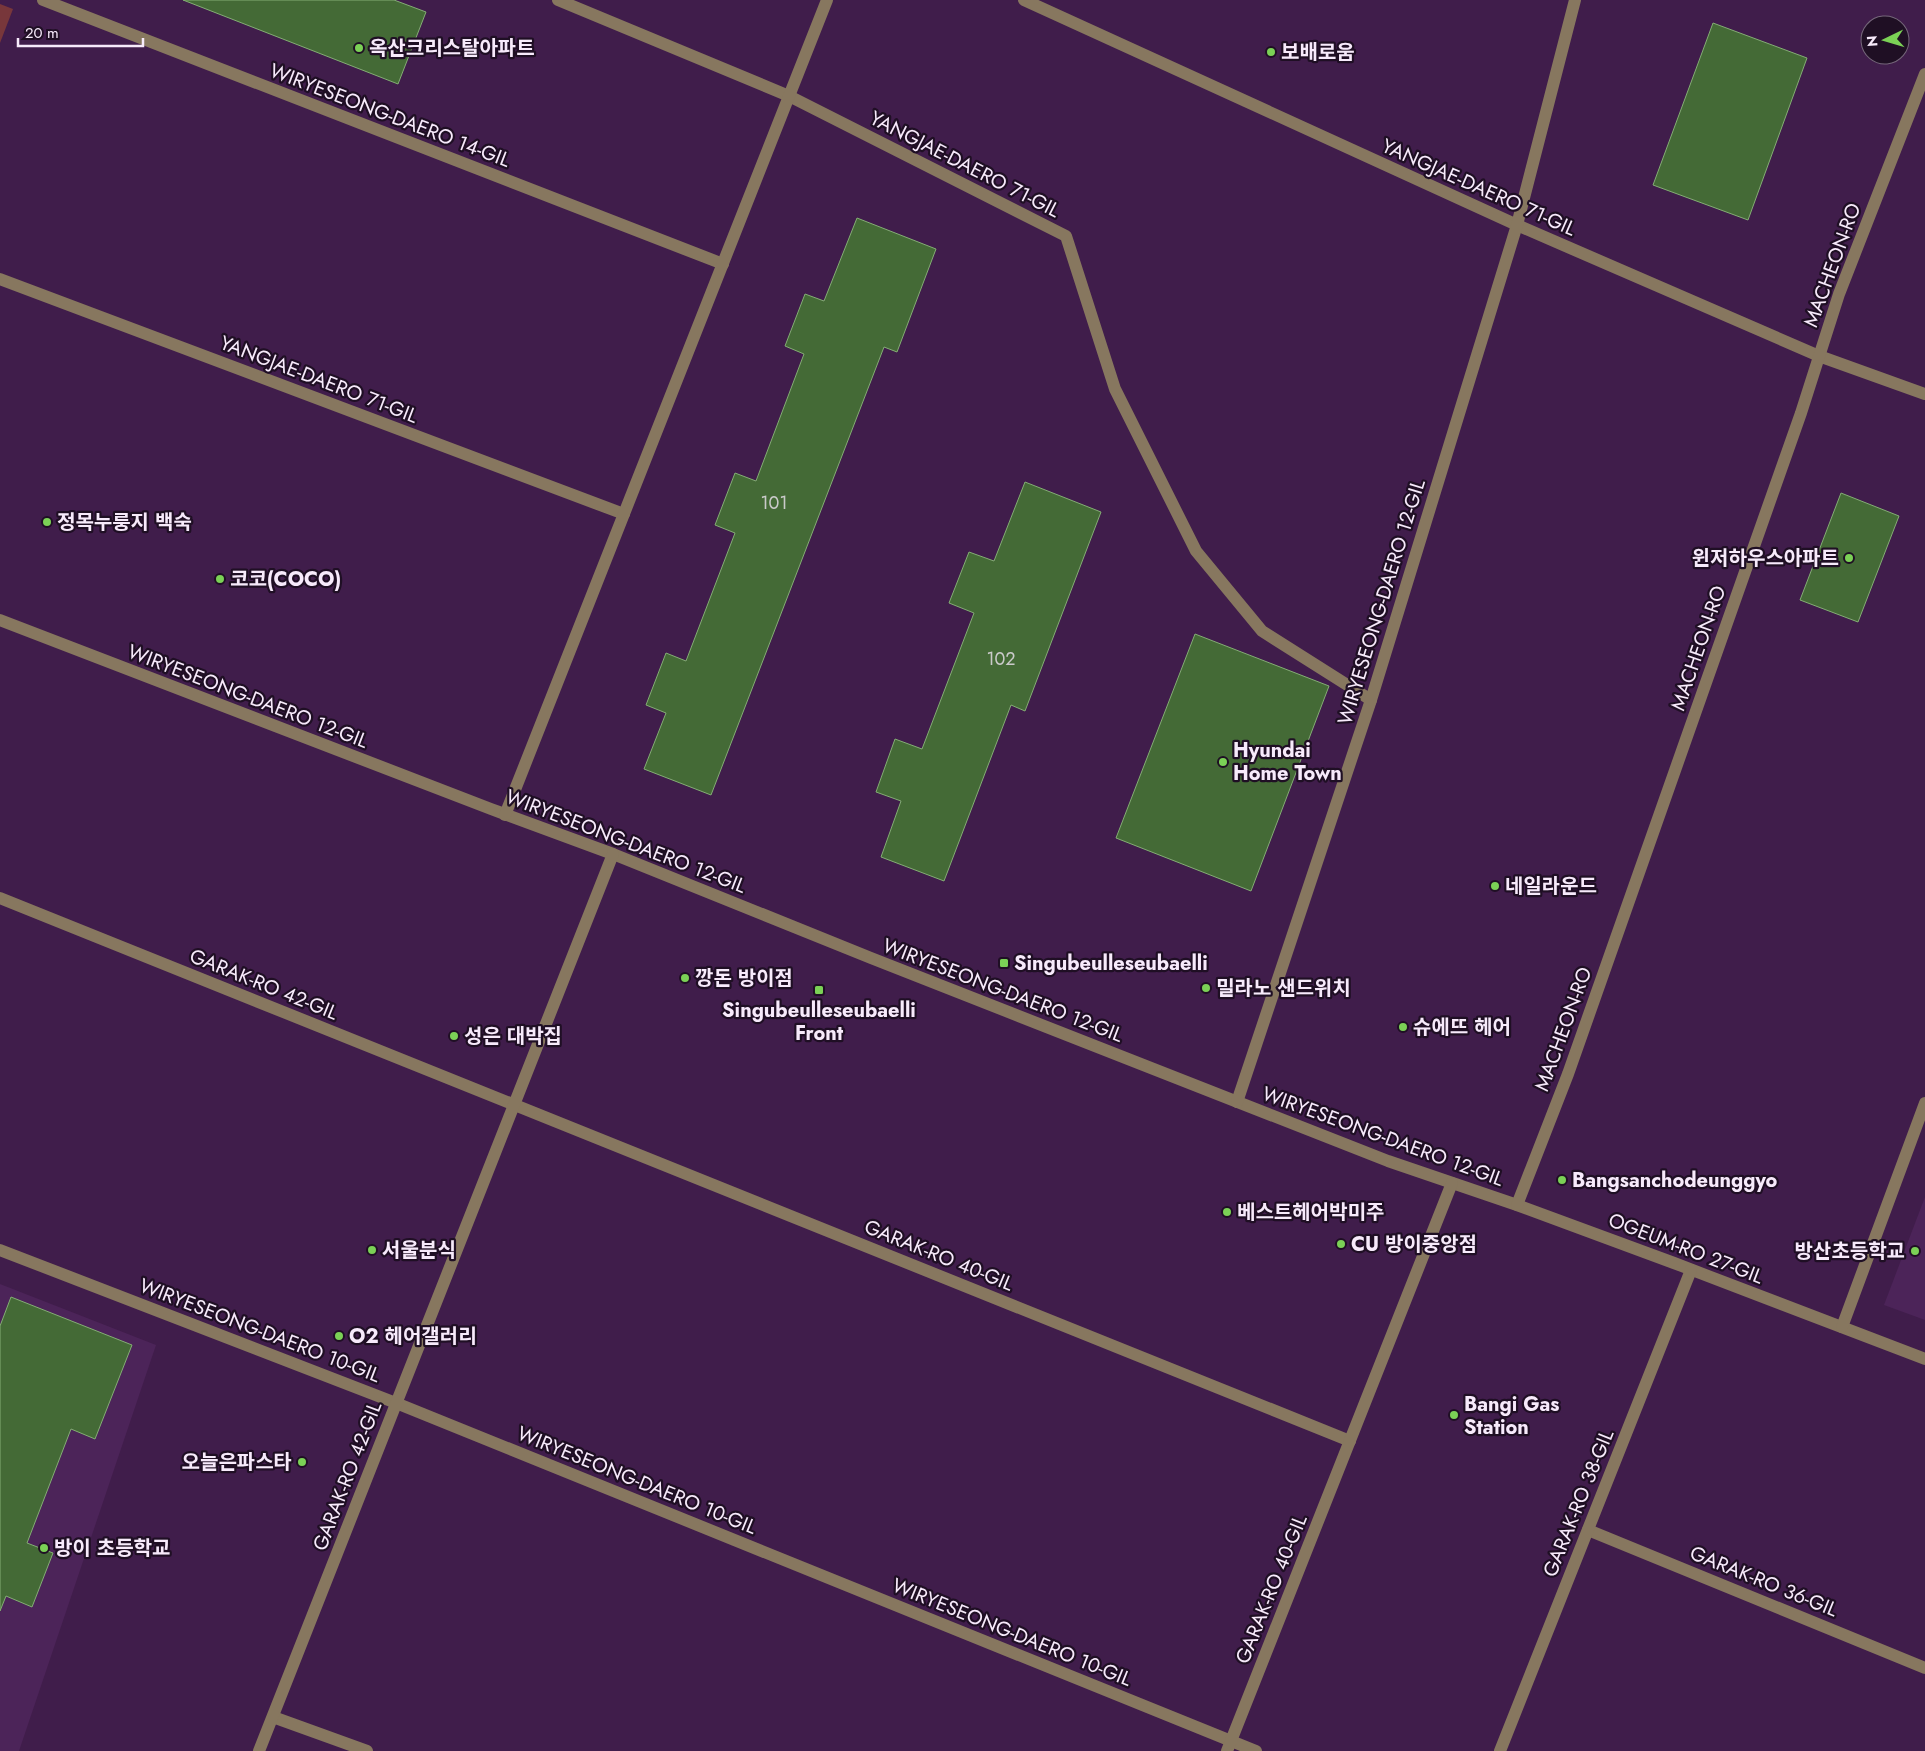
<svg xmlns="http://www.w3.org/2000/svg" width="1925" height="1751" viewBox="0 0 1925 1751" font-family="Jost,'Noto Sans KR',sans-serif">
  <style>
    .built { fill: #4c2459 }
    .green { fill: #78373b }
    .building { fill: #446a36; stroke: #84ad75 }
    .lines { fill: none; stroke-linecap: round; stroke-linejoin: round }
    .minor { stroke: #87775f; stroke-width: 12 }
    .poi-dot { fill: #7bd156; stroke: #1f0f24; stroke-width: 2 }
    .labels { text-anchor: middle; stroke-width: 4.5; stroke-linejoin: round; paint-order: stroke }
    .number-label { font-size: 18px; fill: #cacaca }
    .poi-label { font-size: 20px; font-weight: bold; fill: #f7eafb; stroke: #1f0f24; text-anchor: start }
    .street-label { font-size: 20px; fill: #f7eafb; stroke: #1f0f24 }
  </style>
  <rect width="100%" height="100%" fill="#401d4b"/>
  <g class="built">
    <polygon points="1925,1197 1925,1320 1884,1305"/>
    <polygon points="0,1284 156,1345 19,1751 0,1751"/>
  </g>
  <polygon class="green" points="0,4 13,9 0,43"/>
  <g class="building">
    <polygon points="183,0 394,0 426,12 398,84"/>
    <polygon points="1713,23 1807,58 1748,220 1653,185"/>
    <polygon points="857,218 936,249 897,352 884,347 711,795 644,769 666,713 646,705 666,653 686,661 735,533 715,525 735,473 756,481 804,354 785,346 805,294 824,301"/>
    <polygon points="1025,482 1101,512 1025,711 1011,705 944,881 881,857 901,801 876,792 895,739 922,749 974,613 949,603 969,552 994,561"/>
    <polygon points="1841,493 1899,516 1858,622 1800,600"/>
    <polygon points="1195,634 1329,686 1251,891 1116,838"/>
    <polygon points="11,1297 132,1345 95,1439 71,1429 27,1543 53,1553 32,1607 6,1596 0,1611 0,1326"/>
  </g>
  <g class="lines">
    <g class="minor">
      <polyline points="43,0 723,264"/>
      <polyline points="558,0 789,96 1066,236 1115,389 1196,551 1262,631 1371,700"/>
      <polyline points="1024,0 1517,225 1819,356 1925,394"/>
      <polyline points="0,279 624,514"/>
      <polyline points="0,620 491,809 613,854 871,958 1388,1161 1517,1205 1674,1263 1925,1359"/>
      <polyline points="505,815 827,0"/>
      <polyline points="0,898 1350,1441"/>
      <polyline points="1237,1102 1371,700 1517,225 1575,0"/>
      <polyline points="1517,1205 1568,1074 1801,413 1839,294 1925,74"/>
      <polyline points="0,1250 396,1403 1256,1751"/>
      <polyline points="1842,1327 1925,1103"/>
      <polyline points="1588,1530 1925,1668"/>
      <polyline points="273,1717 367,1751"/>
      <polyline points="259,1751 613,854"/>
      <polyline points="1227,1751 1452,1183"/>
      <polyline points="1500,1751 1691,1270"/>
    </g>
  </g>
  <g class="poi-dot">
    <circle cx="359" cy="48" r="5"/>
    <circle cx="1271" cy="52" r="5"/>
    <circle cx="47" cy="522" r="5"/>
    <circle cx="1849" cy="558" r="5"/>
    <circle cx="220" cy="579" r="5"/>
    <circle cx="1223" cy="762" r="5"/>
    <circle cx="1495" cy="886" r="5"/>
    <rect x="999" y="958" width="10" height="10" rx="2.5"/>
    <circle cx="685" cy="978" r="5"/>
    <circle cx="1206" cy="988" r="5"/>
    <rect x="814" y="985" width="10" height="10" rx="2.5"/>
    <circle cx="1403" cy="1027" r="5"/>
    <circle cx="454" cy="1036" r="5"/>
    <circle cx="1562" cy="1180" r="5"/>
    <circle cx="1227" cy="1212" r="5"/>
    <circle cx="1341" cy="1244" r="5"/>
    <circle cx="372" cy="1250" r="5"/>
    <circle cx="1915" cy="1251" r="5"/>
    <circle cx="339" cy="1336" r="5"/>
    <circle cx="1454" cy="1415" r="5"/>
    <circle cx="302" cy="1462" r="5"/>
    <circle cx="44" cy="1548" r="5"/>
  </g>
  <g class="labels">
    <g class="number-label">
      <text x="774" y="509">101</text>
      <text x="1001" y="665">102</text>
    </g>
    <g class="poi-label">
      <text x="369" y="55">옥산크리스탈아파트</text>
      <text x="1281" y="59">보배로움</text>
      <text x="57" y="529">정목누룽지 백숙</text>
      <text x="1839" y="565" text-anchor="end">윈저하우스아파트</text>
      <text x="230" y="586">코코(COCO)</text>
      <text x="1233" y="757">Hyundai<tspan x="1233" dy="23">Home Town</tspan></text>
      <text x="1505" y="893">네일라운드</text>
      <text x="1014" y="970">Singubeulleseubaelli</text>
      <text x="695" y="985">깡돈 방이점</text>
      <text x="1216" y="995">밀라노 샌드위치</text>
      <text x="819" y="1017" text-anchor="middle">Singubeulleseubaelli<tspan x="819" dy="23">Front</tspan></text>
      <text x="1413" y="1034">슈에뜨 헤어</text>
      <text x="464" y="1043">성은 대박집</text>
      <text x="1572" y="1187">Bangsanchodeunggyo</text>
      <text x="1237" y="1219">베스트헤어박미주</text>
      <text x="1351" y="1251">CU 방이중앙점</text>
      <text x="382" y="1257">서울분식</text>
      <text x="1905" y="1258" text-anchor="end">방산초등학교</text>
      <text x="349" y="1343">O2 헤어갤러리</text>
      <text x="1464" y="1411">Bangi Gas<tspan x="1464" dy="23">Station</tspan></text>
      <text x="292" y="1469" text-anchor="end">오늘은파스타</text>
      <text x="54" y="1555">방이 초등학교</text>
    </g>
    <g class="street-label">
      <text transform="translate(390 115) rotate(21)" y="7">WIRYESEONG-DAERO 14-GIL</text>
      <text transform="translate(965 164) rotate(27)" y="7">YANGJAE-DAERO 71-GIL</text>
      <text transform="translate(1479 187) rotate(24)" y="7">YANGJAE-DAERO 71-GIL</text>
      <text transform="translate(1832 265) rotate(-70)" y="7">MACHEON-RO</text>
      <text transform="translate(319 379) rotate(21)" y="7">YANGJAE-DAERO 71-GIL</text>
      <text transform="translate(1381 602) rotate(-73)" y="7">WIRYESEONG-DAERO 12-GIL</text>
      <text transform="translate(1698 648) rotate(-71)" y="7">MACHEON-RO</text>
      <text transform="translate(248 696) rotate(21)" y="7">WIRYESEONG-DAERO 12-GIL</text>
      <text transform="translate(626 841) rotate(21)" y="7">WIRYESEONG-DAERO 12-GIL</text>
      <text transform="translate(264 984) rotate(22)" y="7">GARAK-RO 42-GIL</text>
      <text transform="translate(1003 990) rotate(21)" y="7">WIRYESEONG-DAERO 12-GIL</text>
      <text transform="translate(1563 1029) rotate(-70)" y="7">MACHEON-RO</text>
      <text transform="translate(1383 1136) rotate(20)" y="7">WIRYESEONG-DAERO 12-GIL</text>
      <text transform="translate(1686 1248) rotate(21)" y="7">OGEUM-RO 27-GIL</text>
      <text transform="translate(939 1255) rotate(22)" y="7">GARAK-RO 40-GIL</text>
      <text transform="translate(260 1330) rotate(21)" y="7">WIRYESEONG-DAERO 10-GIL</text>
      <text transform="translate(347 1476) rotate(-69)" y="7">GARAK-RO 42-GIL</text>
      <text transform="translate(637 1480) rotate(22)" y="7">WIRYESEONG-DAERO 10-GIL</text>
      <text transform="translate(1578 1503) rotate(-68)" y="7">GARAK-RO 38-GIL</text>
      <text transform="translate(1764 1581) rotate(22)" y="7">GARAK-RO 36-GIL</text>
      <text transform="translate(1271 1589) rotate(-68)" y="7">GARAK-RO 40-GIL</text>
      <text transform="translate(1012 1632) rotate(22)" y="7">WIRYESEONG-DAERO 10-GIL</text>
    </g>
  </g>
  <g transform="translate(1885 40) rotate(265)"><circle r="24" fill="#1f0f24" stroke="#75677a"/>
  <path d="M0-4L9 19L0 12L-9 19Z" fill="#7bd156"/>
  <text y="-8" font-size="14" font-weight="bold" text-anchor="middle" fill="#f7eafb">N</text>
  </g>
  <path d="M18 38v8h125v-8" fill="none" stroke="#f7eafb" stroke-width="2.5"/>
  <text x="25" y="38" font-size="15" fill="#f7eafb" stroke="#1f0f24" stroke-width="4" paint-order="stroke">20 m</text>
</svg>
